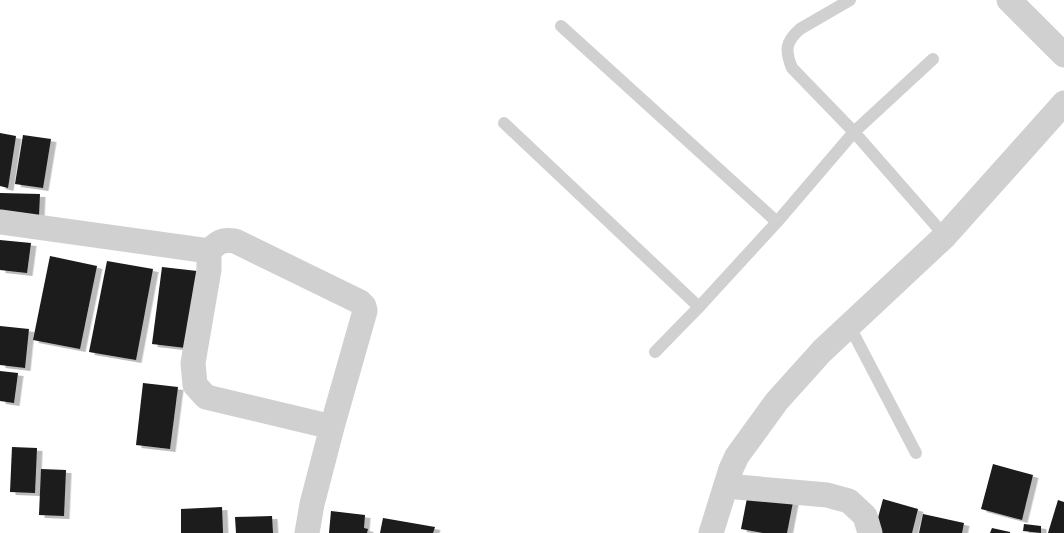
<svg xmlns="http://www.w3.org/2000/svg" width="1064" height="533" viewBox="0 0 1064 533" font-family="'Titillium Web',sans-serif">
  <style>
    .building { fill: #1a1a1a; filter: url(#shadow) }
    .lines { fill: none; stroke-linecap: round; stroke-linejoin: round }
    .lane { stroke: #d0d0d0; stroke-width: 12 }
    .street { stroke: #d0d0d0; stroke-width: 25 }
  </style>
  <defs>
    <filter id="shadow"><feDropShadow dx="5.5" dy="3" stdDeviation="0" flood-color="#0004"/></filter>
  </defs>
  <rect width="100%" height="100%" fill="#fff"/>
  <g class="building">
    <polygon points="0,133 16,136 8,188 0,186"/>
    <polygon points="23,135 51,139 43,188 15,184"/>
    <polygon points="0,193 40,194 39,215 0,214"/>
    <polygon points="0,240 31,243 27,273 0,270"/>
    <polygon points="50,256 97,266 80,349 33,340"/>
    <polygon points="107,261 153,269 136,360 89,352"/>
    <polygon points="162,267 206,272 194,349 152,344"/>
    <polygon points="0,326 29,329 25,368 0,365"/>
    <polygon points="0,371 18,373 14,403 0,401"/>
    <polygon points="143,383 178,387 170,449 136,445"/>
    <polygon points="12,447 37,448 35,493 10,492"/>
    <polygon points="993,464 1033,475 1022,520 981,509"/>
    <polygon points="41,469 66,470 64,516 39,515"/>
    <polygon points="748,493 793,502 787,533 763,533 741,529"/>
    <polygon points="883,499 918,509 912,533 874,533"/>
    <polygon points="1058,500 1064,502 1064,533 1048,533"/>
    <polygon points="222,507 223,533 181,533 181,509"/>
    <polygon points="331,511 365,515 364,528 368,529 367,533 329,533"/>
    <polygon points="923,514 964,523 962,533 919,533"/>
    <polygon points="272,516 273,533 236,533 235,517"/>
    <polygon points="383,518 435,527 433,533 380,533"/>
    <polygon points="1024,524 1041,526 1041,533 1023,531"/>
    <polygon points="992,528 1010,532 1010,533 990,533"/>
  </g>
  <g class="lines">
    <g class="lane">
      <polyline points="561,26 777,222"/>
      <polyline points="933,59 854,132 945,236"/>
      <polyline points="504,123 699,307"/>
      <polyline points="849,325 916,453"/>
      <path d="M 655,352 L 699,307 L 777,222 L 854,132 L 792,68 C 785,51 785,42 800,29 L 850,0"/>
    </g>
    <g class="street">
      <polyline points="1009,0 1064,55"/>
      <polyline points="0,222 209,251"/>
      <polyline points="726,486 827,495 849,501 865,516 870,533"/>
      <path d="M 307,533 L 312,504 L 332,427 L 365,311 L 364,306 L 360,302 L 235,241 C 222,239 218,242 209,251 L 209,270 L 193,363 L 195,385 L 206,397 L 332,427"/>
      <polyline points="711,533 731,469 737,456 777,401 822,351 945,236 1064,103"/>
    </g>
  </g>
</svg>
